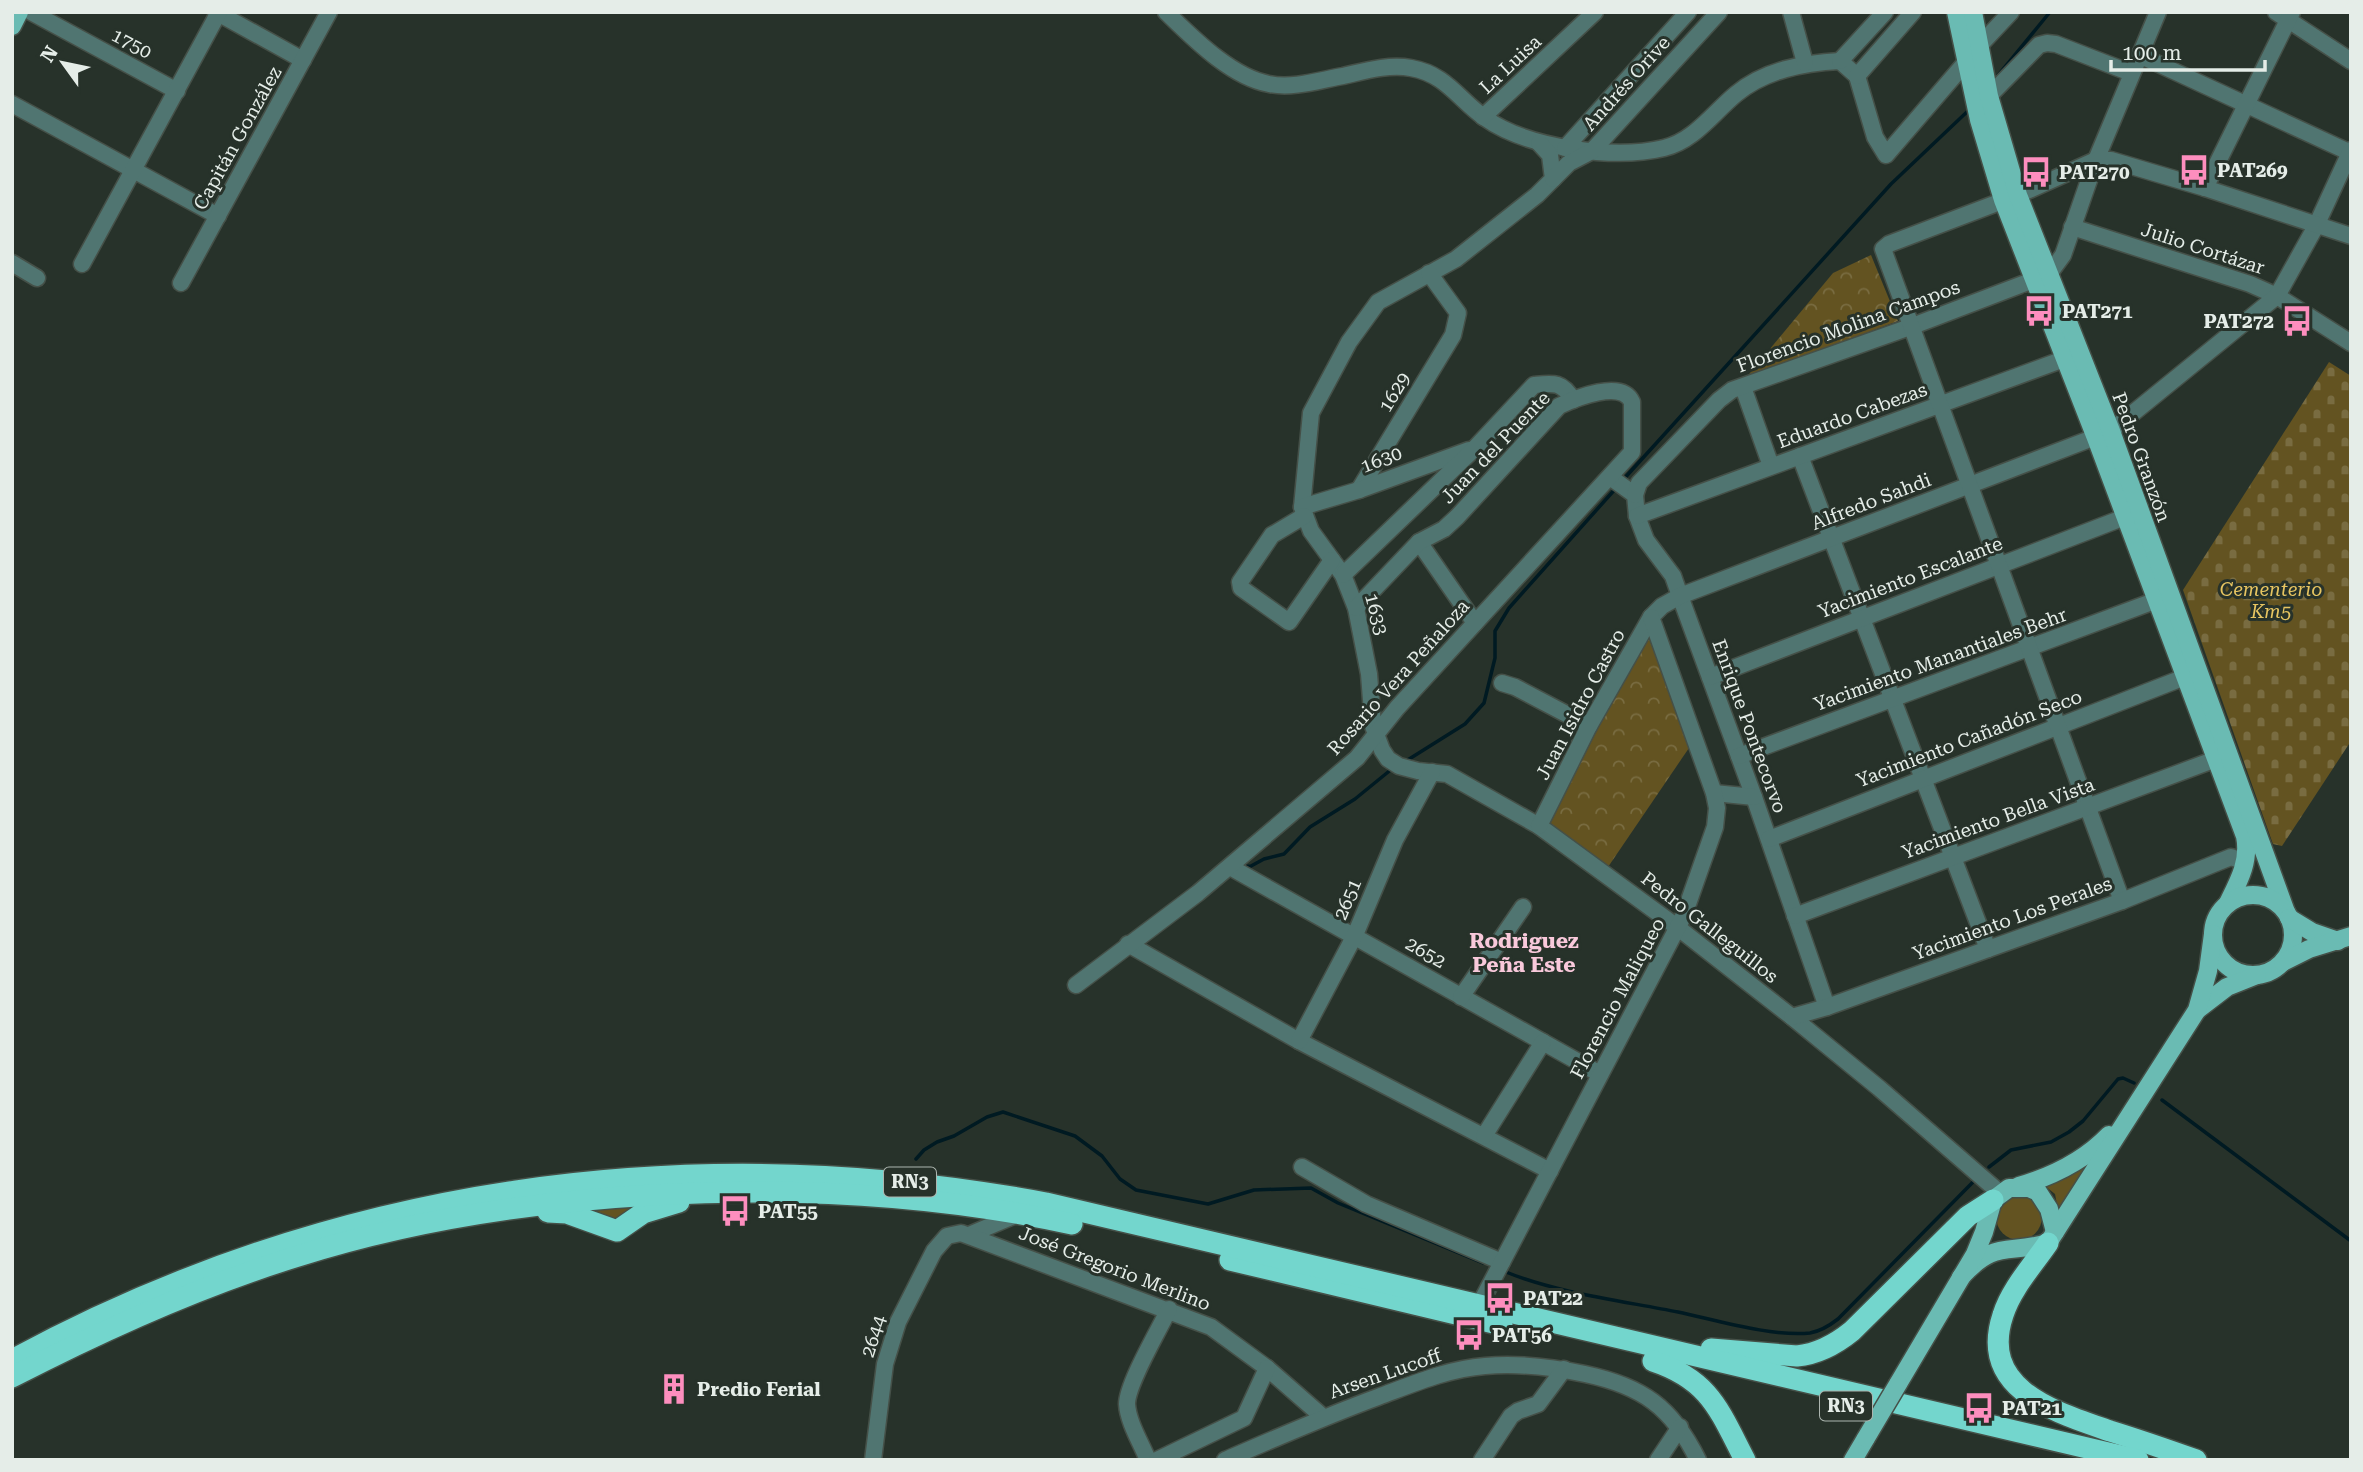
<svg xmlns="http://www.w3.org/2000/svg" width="2363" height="1472" viewBox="0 0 2363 1472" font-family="'Roboto Serif',serif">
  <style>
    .grass { fill: #635321 }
    .forest { fill: url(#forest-crowns) }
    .cemetery { fill: url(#cemetery-stones) }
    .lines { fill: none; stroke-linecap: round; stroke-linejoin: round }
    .stream { stroke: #001a22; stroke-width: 3.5 }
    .minor-casing { stroke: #455048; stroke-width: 19 }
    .major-casing { stroke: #455048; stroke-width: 21 }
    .highway-casing { stroke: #455048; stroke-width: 24 }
    .minor { stroke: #507571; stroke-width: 16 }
    .major { stroke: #6abbb3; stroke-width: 18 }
    .highway { stroke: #73d6cd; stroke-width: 21 }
    .major-bridge-casing { stroke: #455048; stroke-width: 21; stroke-linecap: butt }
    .major-bridge { stroke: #6abbb3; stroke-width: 18 }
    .labels { text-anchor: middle; stroke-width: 6; stroke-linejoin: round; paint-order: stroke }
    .shield { fill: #27322a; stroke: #acb5af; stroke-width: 2 }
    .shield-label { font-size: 18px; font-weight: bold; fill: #e5ede8 }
    .street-label { font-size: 19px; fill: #e5ede8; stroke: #27322a }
    .poi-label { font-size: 19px; font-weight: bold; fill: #e5ede8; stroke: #27322a; text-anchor: start }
    .park-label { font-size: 19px; font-style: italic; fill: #e7c561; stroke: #27322a }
    .neighbourhood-label { font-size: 21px; font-weight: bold; fill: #f9c9db; stroke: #27322a }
  </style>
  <defs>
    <pattern id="forest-crowns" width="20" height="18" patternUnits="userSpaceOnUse" patternTransform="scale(1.75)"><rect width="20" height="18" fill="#635321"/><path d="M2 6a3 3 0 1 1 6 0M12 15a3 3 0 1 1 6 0" fill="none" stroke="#796c41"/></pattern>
    <pattern id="cemetery-stones" width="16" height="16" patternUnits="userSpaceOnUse" patternTransform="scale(1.75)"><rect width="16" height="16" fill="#635321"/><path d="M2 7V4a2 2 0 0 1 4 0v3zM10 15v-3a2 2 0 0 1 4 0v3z" fill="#796c41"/></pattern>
  </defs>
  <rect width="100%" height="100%" fill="#27322a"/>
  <g class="grass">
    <polygon points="2091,1160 2058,1210 2055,1194 2045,1186"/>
    <circle cx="2019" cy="1217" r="23"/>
    <polygon points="643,1201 621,1223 604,1217 595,1210"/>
  </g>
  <g class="forest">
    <polygon points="1871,255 1898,321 1745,379 1833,273"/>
    <polygon points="1648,631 1691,745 1608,867 1548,824"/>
  </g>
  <polygon class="cemetery" points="2329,362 2351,376 2351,741 2282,846 2273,844 2183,590"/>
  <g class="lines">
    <g class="stream">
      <polyline points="1995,79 2050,12"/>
      <polyline points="1622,481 1891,184 1970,109"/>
      <polyline points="1406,761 1465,724 1484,703 1495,658 1495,631 1509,608 1617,487"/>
      <polyline points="1241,867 1251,866 1264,859 1284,854 1310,827 1355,799 1393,768"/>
      <polyline points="2162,1100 2351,1241"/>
      <polyline points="916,1159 924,1150 937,1142 954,1136 987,1117 1003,1112 1075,1136 1102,1156 1120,1179 1136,1190 1208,1204 1254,1190 1311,1188 1338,1203 1483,1263"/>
      <polyline points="1989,1167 2011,1150 2051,1142 2069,1132 2083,1121 2118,1079 2123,1078 2134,1083"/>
      <path d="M 1506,1272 C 1557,1293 1623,1301 1678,1312 C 1716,1320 1772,1337 1810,1333 C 1821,1331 1829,1326 1838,1319 L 1973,1182"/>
    </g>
    <defs>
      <g id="minor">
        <polyline points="31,12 177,91"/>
        <polyline points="216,12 303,60"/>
        <path d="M 1166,12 C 1193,38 1231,77 1269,84 C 1293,89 1320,80 1343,76 C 1365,71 1388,64 1411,68 C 1446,74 1459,100 1485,118 C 1527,148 1614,160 1664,148 C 1694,141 1713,113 1736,94 C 1765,70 1803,63 1840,61"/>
        <polyline points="1791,12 1805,63"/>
        <polyline points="2276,12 2351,61"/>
        <polyline points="1980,45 2011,12"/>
        <polyline points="2139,55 2351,153"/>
        <polyline points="1840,61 1857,76 1875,137 1886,155 1966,62"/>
        <polyline points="1840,61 1885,12"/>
        <polyline points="1857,76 1913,12"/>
        <polyline points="1989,96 2039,45 2047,43 2056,44 2131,73"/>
        <polyline points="12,104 218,216"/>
        <polyline points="1483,117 1595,12"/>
        <polyline points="1539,143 1550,155 1553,179 1537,195 1456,259 1378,302 1349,342 1311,413 1302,507 1311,531 1343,575 1356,608 1369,674 1373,726 1382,750 1388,759 1399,766 1418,771 1447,774 1539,826 1677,927 1792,1017 1879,1088 2000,1193"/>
        <polyline points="1565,148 1688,12"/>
        <polyline points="1553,179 1569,163 1592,151 1719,12"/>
        <polyline points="2205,188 2292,12"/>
        <polyline points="2072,227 2250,284 2277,296 2351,343"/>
        <polyline points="12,263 37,278"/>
        <polyline points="82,264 219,12"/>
        <polyline points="181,283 329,12"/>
        <polyline points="1743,387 1771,466"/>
        <polyline points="1800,456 1988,949"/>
        <polyline points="1610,477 1635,495 1637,516 1646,540 1673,576 1680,596 1754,797 1827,1007"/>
        <polyline points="1359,490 1453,335 1458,313 1429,273"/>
        <polyline points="1635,495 1639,483 1719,400 1732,390 1910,327 2049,274 2063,255 2096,160 2158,12"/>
        <polyline points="1302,507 1359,490 1469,450"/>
        <polyline points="1304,516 1272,535 1240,582 1241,588 1289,622 1332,560"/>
        <polyline points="1637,516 2075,355"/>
        <polyline points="1419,542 1475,623"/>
        <path d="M 1343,575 L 1475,448 L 1534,385 C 1553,383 1562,381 1573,400"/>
        <polyline points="1710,677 2125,517"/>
        <polyline points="1502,683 1515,687 1589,726"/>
        <polyline points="1739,756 2157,600"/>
        <polyline points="1714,793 1754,797"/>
        <polyline points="1539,826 1589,726 1651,617 1662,606 1680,596 2111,431 2277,296 2316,226 2351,150"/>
        <polyline points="1769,839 2185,677"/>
        <polyline points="1230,867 1600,1074"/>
        <polyline points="2122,901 1883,249 1889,244 2018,195 2096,160 2111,160 2205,188 2351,236"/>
        <polyline points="1795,916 2216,759"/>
        <polyline points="1128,944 1299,1041 1550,1171"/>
        <path d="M 1076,985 L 1198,893 L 1357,758 L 1397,708 L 1632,452 L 1632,402 C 1622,379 1576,398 1559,406 L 1457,517 L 1444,529 L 1419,542 L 1356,608"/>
        <polyline points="1461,997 1523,907"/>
        <polyline points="1792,1017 1827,1007 2122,901 2231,857 2245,862"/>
        <polyline points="1299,1041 1355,935 1395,840 1432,772"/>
        <polyline points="1484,1136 1543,1042"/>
        <polyline points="1302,1167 1366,1204 1502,1262"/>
        <polyline points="969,1235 1018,1214"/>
        <polyline points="1480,1304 1684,915 1715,827 1717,808 1714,793 1651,617"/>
        <polyline points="873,1460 885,1364 898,1322 934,1251 947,1236 961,1233 1211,1327 1267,1368 1323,1417"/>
        <path d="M 1148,1460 C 1141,1443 1128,1422 1127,1404 C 1127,1384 1159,1330 1169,1309"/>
        <polyline points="1157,1460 1244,1418 1267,1368"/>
        <path d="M 1225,1460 C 1276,1438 1326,1416 1378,1397 C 1413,1384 1447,1369 1485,1366 C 1519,1363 1552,1367 1585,1374 C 1642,1386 1672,1407 1698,1460"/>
        <polyline points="1482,1460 1511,1416 1518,1411 1538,1404 1564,1369"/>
        <polyline points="1658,1460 1680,1427"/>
      </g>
      <g id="major">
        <path d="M 1956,12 L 1979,120 L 2003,200 L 2096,438 L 2245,836 C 2250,861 2239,881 2228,903"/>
        <polyline points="1973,12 1989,96 2018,195 2111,431 2286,912"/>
        <polyline points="12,26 19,12"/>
        <circle cx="2253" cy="935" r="40"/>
        <polyline points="2289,918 2312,932 2338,941"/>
        <polyline points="2283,962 2309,949 2351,936"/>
        <polyline points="2197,1010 2227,987 2257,975"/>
        <path d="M 2019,1186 C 2053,1176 2084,1161 2109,1135"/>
        <path d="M 1961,1277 C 1996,1239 2006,1255 2048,1243 L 2197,1010 L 2208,971 L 2213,934"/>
        <polyline points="1898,1384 1975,1254 1984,1232 1993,1200 2009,1188 2029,1188 2038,1192 2049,1209 2055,1232"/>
        <polyline points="1853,1460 1866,1438"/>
      </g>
      <g id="highway">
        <polyline points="548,1212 567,1213 617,1231 643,1213 679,1202"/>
        <path d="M 2048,1243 C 2033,1265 2011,1289 2003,1315 C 1978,1390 2056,1412 2110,1431 C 2139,1440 2168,1450 2196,1460"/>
        <polyline points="1230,1260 1502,1325"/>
        <path d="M 1711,1349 L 1797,1356 C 1818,1354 1836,1344 1852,1331 L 1968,1216 L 1993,1200"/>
        <path d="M 12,1360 C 333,1186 688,1136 1046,1203 L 2138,1460"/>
        <path d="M 1653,1361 C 1710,1380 1719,1410 1745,1460"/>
        <path d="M 12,1377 C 103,1330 198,1287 295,1257 C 411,1220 531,1202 652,1195 C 793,1187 934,1194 1072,1224"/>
      </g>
    </defs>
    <use href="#minor" class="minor-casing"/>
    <use href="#major" class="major-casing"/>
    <use href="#highway" class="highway-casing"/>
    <use href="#minor" class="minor"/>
    <use href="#major" class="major"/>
    <use href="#highway" class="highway"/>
    <defs>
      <polyline id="major-bridge" points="1866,1438 1898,1384"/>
    </defs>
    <use href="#major-bridge" class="major-bridge-casing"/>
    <use href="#major-bridge" class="major-bridge"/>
  </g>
  <defs>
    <symbol id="bus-bare" viewBox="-9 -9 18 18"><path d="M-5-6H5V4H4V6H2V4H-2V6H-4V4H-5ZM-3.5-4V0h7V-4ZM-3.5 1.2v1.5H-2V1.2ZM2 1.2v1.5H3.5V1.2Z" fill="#fd8ebe" stroke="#27322a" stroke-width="2.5" paint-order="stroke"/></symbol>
    <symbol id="building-bare" viewBox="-9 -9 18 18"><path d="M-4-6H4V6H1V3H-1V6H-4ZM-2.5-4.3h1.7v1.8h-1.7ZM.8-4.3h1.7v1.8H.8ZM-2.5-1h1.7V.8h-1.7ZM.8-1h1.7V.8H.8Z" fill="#fd8ebe" stroke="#27322a" stroke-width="2.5" paint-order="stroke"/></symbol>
  </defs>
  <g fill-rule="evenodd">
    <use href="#bus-bare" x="2172" y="148" width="44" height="44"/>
    <use href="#bus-bare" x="2014" y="150" width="44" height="44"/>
    <use href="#bus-bare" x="2017" y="289" width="44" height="44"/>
    <use href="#bus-bare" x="2275" y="299" width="44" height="44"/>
    <use href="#bus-bare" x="713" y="1189" width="44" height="44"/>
    <use href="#bus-bare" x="1478" y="1276" width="44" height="44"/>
    <use href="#bus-bare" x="1447" y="1313" width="44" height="44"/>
    <use href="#building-bare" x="652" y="1367" width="44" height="44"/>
    <use href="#bus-bare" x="1957" y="1386" width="44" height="44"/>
  </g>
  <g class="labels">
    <g class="shield">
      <rect x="884" y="1167.5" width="52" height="29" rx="5"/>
      <rect x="1820" y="1391.5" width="52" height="29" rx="5"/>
    </g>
    <g class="shield-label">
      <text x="910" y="1188">RN3</text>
      <text x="1846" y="1412">RN3</text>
    </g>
    <g class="street-label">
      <text transform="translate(132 43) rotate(28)" y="7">1750</text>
      <text transform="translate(1510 64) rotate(-43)" y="7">La Luisa</text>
      <text transform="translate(1626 83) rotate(-48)" y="7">Andrés Orive</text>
      <text transform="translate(237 138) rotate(-61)" y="7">Capitán González</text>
      <text transform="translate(2203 248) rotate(18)" y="7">Julio Cortázar</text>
      <text transform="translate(1848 326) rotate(-20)" y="7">Florencio Molina Campos</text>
      <text transform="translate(1394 392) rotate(-59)" y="7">1629</text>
      <text transform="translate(1852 415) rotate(-20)" y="7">Eduardo Cabezas</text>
      <text transform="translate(1495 447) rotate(-46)" y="7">Juan del Puente</text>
      <text transform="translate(2142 457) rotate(70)" y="7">Pedro Granzón</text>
      <text transform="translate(1381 459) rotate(-21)" y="7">1630</text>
      <text transform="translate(1871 501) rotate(-21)" y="7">Alfredo Sahdi</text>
      <text transform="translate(1910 577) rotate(-21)" y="7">Yacimiento Escalante</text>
      <text transform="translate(1377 614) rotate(75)" y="7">1633</text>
      <text transform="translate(1940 659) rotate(-20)" y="7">Yacimiento Manantiales Behr</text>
      <text transform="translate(1398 677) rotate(-48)" y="7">Rosario Vera Peñaloza</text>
      <text transform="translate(1580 704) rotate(-62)" y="7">Juan Isidro Castro</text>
      <text transform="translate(1750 726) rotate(70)" y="7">Enrique Pontecorvo</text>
      <text transform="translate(1969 738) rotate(-21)" y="7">Yacimiento Cañadón Seco</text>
      <text transform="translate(1998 818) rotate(-20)" y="7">Yacimiento Bella Vista</text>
      <text transform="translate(1347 899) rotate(-67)" y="7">2651</text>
      <text transform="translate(2012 918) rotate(-20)" y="7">Yacimiento Los Perales</text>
      <text transform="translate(1710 927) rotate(38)" y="7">Pedro Galleguillos</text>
      <text transform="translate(1426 952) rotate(30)" y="7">2652</text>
      <text transform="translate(1617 998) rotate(-62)" y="7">Florencio Maliqueo</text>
      <text transform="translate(1115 1268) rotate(21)" y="7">José Gregorio Merlino</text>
      <text transform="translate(873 1336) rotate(-72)" y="7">2644</text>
      <text transform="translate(1385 1373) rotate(-19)" y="7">Arsen Lucoff</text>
    </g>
    <g class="poi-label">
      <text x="2217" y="177">PAT269</text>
      <text x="2059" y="179">PAT270</text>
      <text x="2062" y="318">PAT271</text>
      <text x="2274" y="328" text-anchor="end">PAT272</text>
      <text x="758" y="1218">PAT55</text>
      <text x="1523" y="1305">PAT22</text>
      <text x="1492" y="1342">PAT56</text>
      <text x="697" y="1396">Predio Ferial</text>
      <text x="2002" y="1415">PAT21</text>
    </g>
    <g class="park-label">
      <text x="2271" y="596">Cementerio<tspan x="2271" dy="22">Km5</tspan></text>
    </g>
    <g class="neighbourhood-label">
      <text x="1524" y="948">Rodriguez<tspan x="1524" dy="24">Peña Este</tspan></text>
    </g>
  </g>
  <rect width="2363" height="1472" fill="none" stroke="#e5ede8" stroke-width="28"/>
  <g transform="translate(63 63) rotate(303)" stroke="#27322a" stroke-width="5" paint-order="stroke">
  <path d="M0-5L12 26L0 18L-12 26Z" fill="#e5ede8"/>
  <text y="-10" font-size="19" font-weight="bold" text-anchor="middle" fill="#e5ede8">N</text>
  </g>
  <path d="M2111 60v10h154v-10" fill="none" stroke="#e5ede8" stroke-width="3.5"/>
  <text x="2122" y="60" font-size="21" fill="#e5ede8" stroke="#27322a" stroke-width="5" paint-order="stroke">100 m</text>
</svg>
